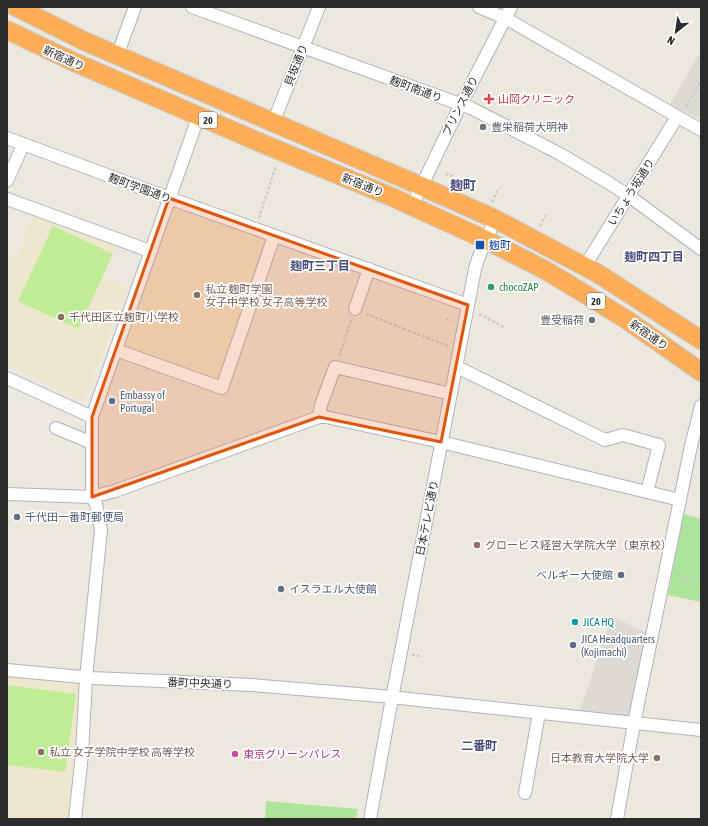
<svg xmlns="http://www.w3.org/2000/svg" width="708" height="826" viewBox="0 0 708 826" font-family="'Asap Condensed','Noto Sans JP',sans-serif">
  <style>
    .education { fill: #efe7cd }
    .green { fill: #ace599 }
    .pitch { fill: #bfec95 }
    .plaza { fill: #dddad4 }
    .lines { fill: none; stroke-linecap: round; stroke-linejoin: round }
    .minor-casing { stroke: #b1b2bf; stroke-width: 14 }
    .highway-casing { stroke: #c8c8c8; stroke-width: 20 }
    .path { stroke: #c8c8c8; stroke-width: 2; stroke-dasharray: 3 2; stroke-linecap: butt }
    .minor { stroke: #fff; stroke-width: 12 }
    .highway { stroke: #ffae57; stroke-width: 18 }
    .marked { fill: #df570e; fill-opacity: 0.2; stroke: #df570e; stroke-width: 3; stroke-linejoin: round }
    .health-dot { fill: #e0444e; stroke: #fff; stroke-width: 1.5 }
    .worship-dot { fill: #6b7280; stroke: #fff; stroke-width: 1.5 }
    .transit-dot { fill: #1a4fb4; stroke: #fff; stroke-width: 1.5 }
    .leisure-dot { fill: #2e9e5b; stroke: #fff; stroke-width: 1.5 }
    .education-dot { fill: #8d6e63; stroke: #fff; stroke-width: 1.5 }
    .service-dot { fill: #5c6f8a; stroke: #fff; stroke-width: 1.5 }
    .culture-dot { fill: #0f9aa8; stroke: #fff; stroke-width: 1.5 }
    .hotel-dot { fill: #d1479c; stroke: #fff; stroke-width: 1.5 }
    .labels { text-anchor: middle; stroke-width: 3.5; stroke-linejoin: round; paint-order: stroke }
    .shield { fill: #fff; stroke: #6b6b6b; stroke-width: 1 }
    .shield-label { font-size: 10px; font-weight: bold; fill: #2b2b2b }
    .street-label { font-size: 11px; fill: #2b2b2b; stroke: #fff }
    .health-label { font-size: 11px; fill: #be3a42; stroke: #fff; text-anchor: start }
    .worship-label { font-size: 11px; fill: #5b616d; stroke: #fff; text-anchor: start }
    .transit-label { font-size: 11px; fill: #164399; stroke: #fff; text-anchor: start }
    .leisure-label { font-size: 11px; fill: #27864d; stroke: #fff; text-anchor: start }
    .education-label { font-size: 11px; fill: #785e54; stroke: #fff; text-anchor: start }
    .service-label { font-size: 11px; fill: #4e5e75; stroke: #fff; text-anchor: start }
    .culture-label { font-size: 11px; fill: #0d838f; stroke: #fff; text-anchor: start }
    .hotel-label { font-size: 11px; fill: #b23c85; stroke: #fff; text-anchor: start }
    .neighbourhood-label { font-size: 12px; font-weight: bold; fill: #4a4f7d; stroke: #fff }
    .quarter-label { font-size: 13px; font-weight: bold; fill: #4a4f7d; stroke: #fff }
  </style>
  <rect width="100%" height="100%" fill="#ede8dd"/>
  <g class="education">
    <polygon points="175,209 269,242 219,382 126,348"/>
    <polygon points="33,213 115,245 103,278 125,286 106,347 82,400 7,364 7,252 18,256"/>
    <polygon points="7,674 78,681 80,685 69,819 7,819"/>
  </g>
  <g class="green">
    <polygon points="683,514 701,519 701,602 668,595"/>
    <polygon points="266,801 358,809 356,819 265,819"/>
  </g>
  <g class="pitch">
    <polygon points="53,226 113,254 78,329 18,301"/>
    <polygon points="7,685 76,694 65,772 7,765"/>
  </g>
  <g class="plaza">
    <polygon points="701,51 701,116 695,117 670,104"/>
    <polygon points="612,616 646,633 629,716 580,711"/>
  </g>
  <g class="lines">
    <defs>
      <g id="minor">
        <polyline points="192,7 471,108 560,154 609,183 629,196 701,249"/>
        <polyline points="479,7 505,18 701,130"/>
        <polyline points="117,56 135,7"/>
        <polyline points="273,123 319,7"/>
        <polyline points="7,138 169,198 468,305"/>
        <polyline points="7,181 23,145"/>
        <polyline points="7,199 150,251"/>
        <polyline points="412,206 461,104 511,7"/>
        <polyline points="585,266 677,117"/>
        <polyline points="355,309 369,269"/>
        <polyline points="116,350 222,388 274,236"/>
        <polyline points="457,367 605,440 623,435 659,445 647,492"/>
        <polyline points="7,378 92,417"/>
        <polyline points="319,417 321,405 335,367 451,394"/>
        <polyline points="56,428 92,443"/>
        <polyline points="7,494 92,497 115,491 319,417 326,417 441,442 680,500"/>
        <polyline points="7,670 92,678 252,685 381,696 701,730"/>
        <polyline points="525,793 539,713"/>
        <polyline points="75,819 82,754 86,678 101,530 96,504 92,497 92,417 199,115"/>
        <polyline points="370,819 392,698 475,269 478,259 495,219"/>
        <polyline points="617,819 634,723 691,446 701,406"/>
      </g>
      <g id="highway">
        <polyline points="16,7 84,41 421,186 495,219 597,273 701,340"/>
        <polyline points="7,30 74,62 261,143 392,197 486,240 545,270 585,294 627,320 701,372"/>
      </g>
    </defs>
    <use href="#minor" class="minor-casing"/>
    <use href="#highway" class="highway-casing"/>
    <g class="path">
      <polyline points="686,107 701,80"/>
      <polyline points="446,175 448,174 453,176"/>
      <polyline points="492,202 499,188"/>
      <polyline points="259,218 276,166"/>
      <polyline points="540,226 546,215"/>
      <polyline points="366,314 448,346"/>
      <polyline points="479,314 504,327"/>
      <polyline points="446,319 452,321"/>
      <polyline points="339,356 351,320"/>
      <polyline points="676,575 695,583 701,588"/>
      <polyline points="412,655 421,656"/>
    </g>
    <use href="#minor" class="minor"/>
    <use href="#highway" class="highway"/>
  </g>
  <path class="marked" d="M 169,198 L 468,305 L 441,442 L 319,417 L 92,497 L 92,417 Z"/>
  <path class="health-dot" d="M487 93h4v4h4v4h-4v4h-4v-4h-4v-4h4z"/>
  <g class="worship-dot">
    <circle cx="483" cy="127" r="4"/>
    <circle cx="592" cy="320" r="4"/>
  </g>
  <rect class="transit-dot" x="475" y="240" width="10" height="10" rx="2"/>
  <circle class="leisure-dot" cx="491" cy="287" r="4"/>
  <g class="education-dot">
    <circle cx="197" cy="295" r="4"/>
    <circle cx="61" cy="317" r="4"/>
    <circle cx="477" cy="545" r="4"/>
    <circle cx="41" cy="752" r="4"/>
    <circle cx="657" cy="758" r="4"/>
  </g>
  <g class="service-dot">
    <circle cx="112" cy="401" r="4"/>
    <circle cx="17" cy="517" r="4"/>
    <circle cx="621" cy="575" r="4"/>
    <circle cx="281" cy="589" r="4"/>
    <circle cx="573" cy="645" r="4"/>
  </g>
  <circle class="culture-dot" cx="575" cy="622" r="4"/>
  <circle class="hotel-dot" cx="235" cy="754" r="4"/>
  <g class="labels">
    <g class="shield">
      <rect x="199" y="112" width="18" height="16" rx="3"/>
      <rect x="587" y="293" width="18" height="16" rx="3"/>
    </g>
    <g class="shield-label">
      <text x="208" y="124">20</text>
      <text x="596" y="305">20</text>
    </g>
    <g class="street-label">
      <text transform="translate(64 58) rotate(24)" y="4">新宿通り</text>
      <text transform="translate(296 65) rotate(-68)" y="4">貝坂通り</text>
      <text transform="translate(416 89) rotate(20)" y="4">麹町南通り</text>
      <text transform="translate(460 106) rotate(-63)" y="4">プリンス通り</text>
      <text transform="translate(363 185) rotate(22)" y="4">新宿通り</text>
      <text transform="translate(140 188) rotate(20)" y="4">麹町学園通り</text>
      <text transform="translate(631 192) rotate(-58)" y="4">いちょう坂通り</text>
      <text transform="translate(649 335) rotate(35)" y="4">新宿通り</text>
      <text transform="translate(427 518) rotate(-79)" y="4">日本テレビ通り</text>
      <text transform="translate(200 683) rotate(2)" y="4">番町中央通り</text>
    </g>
    <g class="health-label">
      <text x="498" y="103">山岡クリニック</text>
    </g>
    <g class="worship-label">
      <text x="491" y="131">豊栄稲荷大明神</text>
      <text x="584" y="324" text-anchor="end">豊受稲荷</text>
    </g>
    <g class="transit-label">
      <text x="489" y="249">麹町</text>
    </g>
    <g class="leisure-label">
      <text x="499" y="291">chocoZAP</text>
    </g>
    <g class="education-label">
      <text x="205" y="293">私立 麹町学園<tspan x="205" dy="13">女子中学校 女子高等学校</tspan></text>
      <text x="69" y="321">千代田区立麹町小学校</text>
      <text x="485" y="549">グロービス経営大学院大学（東京校）</text>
      <text x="49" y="756">私立 女子学院中学校 高等学校</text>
      <text x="649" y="762" text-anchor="end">日本教育大学院大学</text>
    </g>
    <g class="service-label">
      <text x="120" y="399">Embassy of<tspan x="120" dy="13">Portugal</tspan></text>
      <text x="25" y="521">千代田一番町郵便局</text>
      <text x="613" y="579" text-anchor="end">ベルギー大使館</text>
      <text x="289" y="593">イスラエル大使館</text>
      <text x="581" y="643">JICA Headquarters<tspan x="581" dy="13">(Kojimachi)</tspan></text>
    </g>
    <g class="culture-label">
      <text x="583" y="626">JICA HQ</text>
    </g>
    <g class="hotel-label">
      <text x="243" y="758">東京グリーンパレス</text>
    </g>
    <g class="neighbourhood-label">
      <text x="654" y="261">麹町四丁目</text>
      <text x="320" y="270">麹町三丁目</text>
      <text x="479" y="750">二番町</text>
    </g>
    <g class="quarter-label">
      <text x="463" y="190">麹町</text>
    </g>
  </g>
  <rect width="708" height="826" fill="none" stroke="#2b2b2b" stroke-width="16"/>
  <g transform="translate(676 32) rotate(210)" stroke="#ffffff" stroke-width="3" paint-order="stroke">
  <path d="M0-3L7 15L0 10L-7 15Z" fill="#2b2b2b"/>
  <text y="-6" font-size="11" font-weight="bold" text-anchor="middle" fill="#2b2b2b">N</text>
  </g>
</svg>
